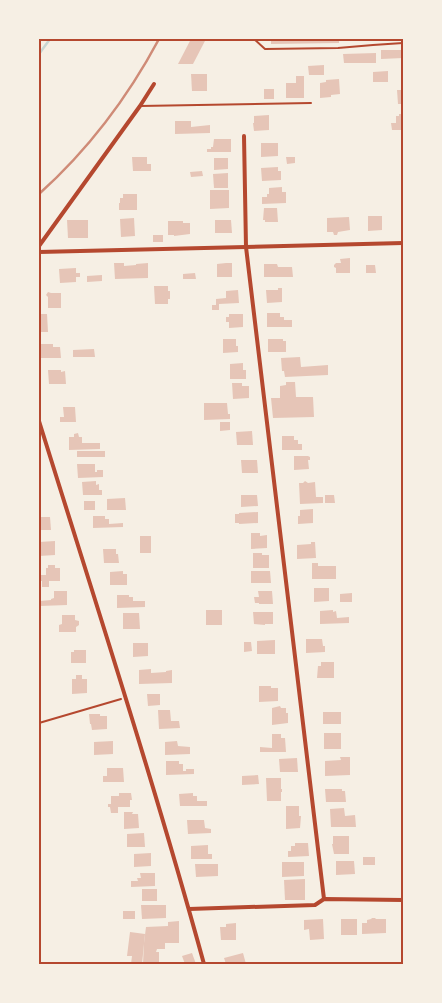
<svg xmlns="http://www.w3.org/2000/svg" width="442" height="1003" viewBox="0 0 442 1003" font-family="Arial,sans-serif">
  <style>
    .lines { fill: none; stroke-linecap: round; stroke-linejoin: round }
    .stream { stroke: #c9d6d2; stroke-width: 2.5 }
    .building { fill: #e6c5b7 }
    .path { stroke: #b5482f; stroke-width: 2 }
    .service { stroke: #b5482f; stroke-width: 2 }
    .minor { stroke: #b5482f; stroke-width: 4 }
    .rail { stroke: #cf8b77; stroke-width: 2.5 }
    .neatline { fill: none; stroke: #b5482f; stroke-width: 2 }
  </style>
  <rect width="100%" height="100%" fill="#f6efe4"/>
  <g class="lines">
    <polyline class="stream" points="39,54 50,39"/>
  </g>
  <g class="building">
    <polygon points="191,39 206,39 193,64 178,64"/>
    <polygon points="271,39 339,39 339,43 271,44"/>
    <polygon points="381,50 403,50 403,58 381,59"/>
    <polygon points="376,53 376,63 344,63 343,54"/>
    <polygon points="324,65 324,75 309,75 308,66"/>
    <polygon points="388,71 388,82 373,82 373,72"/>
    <polygon points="191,74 207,74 207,91 192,91"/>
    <polygon points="296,76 304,76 304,98 286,98 286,83 296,83"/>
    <polygon points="339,79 340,94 331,95 331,97 320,98 320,83 326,82 326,80"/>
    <polygon points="401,88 403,88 403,104 398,104 397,90 401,90"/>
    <rect x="264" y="89" width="10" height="10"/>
    <polygon points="399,114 403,114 403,128 402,128 402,130 392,130 391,123 396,123 396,116 399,116"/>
    <polygon points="269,115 269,130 254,131 253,123 254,123 254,116"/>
    <polygon points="175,121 191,121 191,127 210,125 210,133 175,134"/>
    <polygon points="214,139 231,139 231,152 207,152 207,149 211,149 211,147 213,147"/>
    <polygon points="261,143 278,143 278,156 261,157"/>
    <polygon points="132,157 147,157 147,164 151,164 151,171 133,171"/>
    <polygon points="286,157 295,157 295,163 287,164"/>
    <polygon points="214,158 228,158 228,169 214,170"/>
    <polygon points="278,167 278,171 281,171 281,180 262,181 261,168"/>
    <polygon points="202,171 203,176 191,177 190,172"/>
    <polygon points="228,173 228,188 214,188 213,174"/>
    <polygon points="282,187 282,192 286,192 286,203 262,204 262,197 267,197 267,194 269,194 269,188"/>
    <polygon points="210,190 229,190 229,208 210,209"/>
    <polygon points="123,194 137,194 137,210 119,210 119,203 120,203 120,198 123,198"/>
    <polygon points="264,208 277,208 278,222 265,222 265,220 263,220"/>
    <polygon points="368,216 382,216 382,230 368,231"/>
    <polygon points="349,217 350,230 338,232 337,235 334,235 333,232 327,232 327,218"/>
    <polygon points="134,218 135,236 121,237 120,219"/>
    <polygon points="67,220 88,220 88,238 68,238"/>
    <polygon points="215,220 231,220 232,233 215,233"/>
    <polygon points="168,221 183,221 183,223 190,223 190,234 174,236 174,235 168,235"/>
    <rect x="153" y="235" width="10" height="7"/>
    <polygon points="350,258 350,273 336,273 336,268 334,267 334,265 336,263 341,263 340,259"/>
    <polygon points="114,263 124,263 124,266 136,265 136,264 148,263 148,278 115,279"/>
    <polygon points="226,263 232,263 232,277 217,277 217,264"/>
    <polygon points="264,264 277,264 278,267 292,267 293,277 264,277"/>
    <polygon points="366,265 375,265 376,273 366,273"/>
    <polygon points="76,268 76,273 80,273 80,277 76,277 76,282 60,283 59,269"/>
    <polygon points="195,273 196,279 183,279 183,274"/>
    <polygon points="102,275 102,281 87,282 87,276"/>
    <polygon points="154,286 168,286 168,291 170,291 170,299 168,299 168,304 155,304"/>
    <polygon points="278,288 282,288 282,302 267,303 266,290 278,290"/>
    <polygon points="238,290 239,303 219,304 219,310 212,310 212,305 216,305 216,299 226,298 226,291"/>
    <polygon points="48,292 51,293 61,293 61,308 48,308 48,297 46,295"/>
    <polygon points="267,313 280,313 280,317 284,317 284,320 292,320 292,327 267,327"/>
    <polygon points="39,314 47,314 48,332 39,332"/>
    <polygon points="229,314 243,314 243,327 229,328 229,322 226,322 226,317 229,317"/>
    <polygon points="223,339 236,339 236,346 238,346 238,352 223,353"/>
    <polygon points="268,339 283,339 283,341 286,341 286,352 268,352"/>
    <polygon points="41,344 53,344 53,347 60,347 61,358 41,358"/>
    <polygon points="94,349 95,357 73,357 73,350"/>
    <polygon points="300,357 301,367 328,365 328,375 285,377 284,371 282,371 281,358"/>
    <polygon points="243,363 243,370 246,370 246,379 230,379 230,364"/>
    <polygon points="48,370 61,370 61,372 65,371 66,384 49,384"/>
    <polygon points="286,382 295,382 296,397 313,397 314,417 273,418 271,398 280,398 280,386 286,385"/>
    <polygon points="232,383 242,383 242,386 249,386 249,398 233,399"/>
    <polygon points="204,403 227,403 228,414 230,414 230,419 204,420"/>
    <polygon points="63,407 75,407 76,422 60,422 60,417 64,417"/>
    <polygon points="220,422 230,422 230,430 220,431"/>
    <polygon points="252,431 253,445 237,445 236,432"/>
    <polygon points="78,433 79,437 82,437 82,443 100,443 100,449 69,450 69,437 74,437 74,434"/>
    <polygon points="282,436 294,436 294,440 298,440 298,444 302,444 302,450 282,450"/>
    <rect x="77" y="451" width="28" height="6"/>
    <polygon points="294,456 308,456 310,457 310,460 308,460 309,469 294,470"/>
    <polygon points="241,460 257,460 258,473 242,473"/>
    <polygon points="77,464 95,464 95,472 97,472 97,470 103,470 103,477 78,478"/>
    <polygon points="96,481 96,485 99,484 99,490 102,490 102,495 83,495 82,482"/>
    <polygon points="305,481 308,483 315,482 316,497 323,497 323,503 300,504 299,483 303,483"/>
    <polygon points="241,495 257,495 258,506 241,507"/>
    <polygon points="325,495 334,495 335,503 325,503"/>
    <polygon points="125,498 126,510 107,510 107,499"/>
    <rect x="84" y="501" width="11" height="9"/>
    <polygon points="313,509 313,523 298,524 298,516 300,516 300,510"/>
    <polygon points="258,512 258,523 239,524 239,523 235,523 235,514 239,514 239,513"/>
    <polygon points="93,516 105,516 105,519 109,519 109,524 123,523 123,527 93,528"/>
    <polygon points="39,517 50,517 51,530 39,530"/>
    <polygon points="251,533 260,533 260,536 267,535 267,548 251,549"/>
    <rect x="140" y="536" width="11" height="17"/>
    <polygon points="55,541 55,555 39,556 39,542"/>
    <polygon points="311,542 315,542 316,558 297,559 297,545 311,544"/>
    <polygon points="103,549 116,549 116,554 118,554 119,563 104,563"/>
    <polygon points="253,553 262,553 262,555 269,555 269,568 253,568"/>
    <polygon points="312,563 318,563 318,566 336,566 336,579 312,579"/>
    <polygon points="48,565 55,565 55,568 60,568 60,581 49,581 49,587 42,587 42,581 40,581 40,575 46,575 46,568 48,568"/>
    <polygon points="123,571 123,574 127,574 127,585 110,585 110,572"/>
    <polygon points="251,571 270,571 271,583 251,583"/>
    <polygon points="314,588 329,588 329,601 314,602"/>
    <polygon points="54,591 67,591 67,605 40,606 40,601 51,600 51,599 54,598"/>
    <polygon points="258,591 272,591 273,604 259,604 259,603 255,603 254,597 259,597"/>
    <polygon points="352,593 352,602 340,602 340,594"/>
    <polygon points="117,595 129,595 129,597 133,597 133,601 145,601 145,607 117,608"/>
    <rect x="206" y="610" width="16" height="15"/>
    <polygon points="333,610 333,612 336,611 337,618 349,617 349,623 320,624 320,611"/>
    <polygon points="253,612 273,612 273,624 265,624 265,625 254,624"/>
    <polygon points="123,613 139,613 140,629 123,629"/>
    <polygon points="62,615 75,615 75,620 79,621 79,625 76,627 76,632 59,632 59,625 62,624"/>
    <polygon points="306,639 322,639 323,646 325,646 325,652 306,653"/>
    <polygon points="275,640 275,654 257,654 257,641"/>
    <polygon points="244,642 251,642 252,651 244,652"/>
    <polygon points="133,643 148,643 148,656 133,657"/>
    <polygon points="74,650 86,650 86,663 71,663 71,652 74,652"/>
    <polygon points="321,662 334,662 334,678 317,678 318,666 321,666"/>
    <polygon points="151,669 151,673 166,672 166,671 172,670 172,683 139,684 139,670"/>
    <polygon points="76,675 82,675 82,679 87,679 87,693 72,694 72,679 76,679"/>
    <polygon points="259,686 271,686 271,688 278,688 278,701 259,702"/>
    <polygon points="147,694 160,694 160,705 148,706"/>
    <polygon points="280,706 281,708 286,708 286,713 288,713 288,723 272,725 272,708"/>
    <polygon points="158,710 170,710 171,721 179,721 180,728 159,729"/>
    <rect x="323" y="712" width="18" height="12"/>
    <polygon points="89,714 100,714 100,716 107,716 107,729 92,730 91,724 90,724"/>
    <rect x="324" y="733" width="17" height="16"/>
    <polygon points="272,734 281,734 281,738 285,738 286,752 260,752 260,747 272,748"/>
    <polygon points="113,741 113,754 94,755 94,742"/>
    <polygon points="177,741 178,746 190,747 190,754 165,755 165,742"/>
    <polygon points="340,757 350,757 350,775 325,776 325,761 341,760"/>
    <polygon points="297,758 298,772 280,772 279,759"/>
    <polygon points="166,761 179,761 179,764 183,764 183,771 186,771 186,769 194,769 194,774 166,775"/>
    <polygon points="107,768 123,768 124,782 103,782 103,776 107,776"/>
    <polygon points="258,775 259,784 242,785 242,776"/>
    <polygon points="266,778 281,778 281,789 282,789 282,792 281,792 281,801 267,801"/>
    <polygon points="325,789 342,789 342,791 345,791 346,802 326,802"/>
    <polygon points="119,793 131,793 132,800 130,800 130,807 118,807 118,813 111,813 110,807 108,807 108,804 111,804 111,796 119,796"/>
    <polygon points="193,793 193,796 197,796 197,801 207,801 207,806 180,806 179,794"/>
    <polygon points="286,806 299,806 299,816 301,816 300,828 286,829"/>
    <polygon points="344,808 345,816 355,815 356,827 331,827 330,809"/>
    <polygon points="124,812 133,812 132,814 138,814 139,828 124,829"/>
    <polygon points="187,820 204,820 205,828 211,829 211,833 188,834"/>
    <polygon points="144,833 145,847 127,847 127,834"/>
    <polygon points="333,836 349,836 349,854 334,854 332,844 333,844"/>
    <polygon points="295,843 308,843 309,856 288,857 288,851 291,851 291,846 295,846"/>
    <polygon points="208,845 208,854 212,854 212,859 191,859 191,846"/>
    <polygon points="151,853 151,866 134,867 134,854"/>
    <rect x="363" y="857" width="12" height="8"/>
    <polygon points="336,861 354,861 355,874 336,875"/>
    <polygon points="282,862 304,862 304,876 282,877"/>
    <polygon points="195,864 218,864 218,876 196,877"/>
    <polygon points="140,873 155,873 155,886 131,887 131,881 138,881 137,878 141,878"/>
    <polygon points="305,879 305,900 285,900 284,880"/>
    <rect x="142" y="889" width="15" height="12"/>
    <polygon points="141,905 166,905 166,918 142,919"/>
    <rect x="123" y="911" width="12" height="8"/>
    <polygon points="372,918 375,918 376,919 386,919 386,933 362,934 362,923 367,923 367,920 371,919"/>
    <polygon points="323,919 324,939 310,940 309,929 304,930 304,920"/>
    <rect x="341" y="919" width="16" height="16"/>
    <polygon points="179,921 179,943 165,943 165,949 157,949 156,952 159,952 159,964 143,964 144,943 146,927 168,926 168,922"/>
    <polygon points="236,923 236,940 221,940 220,927 226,927 226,924"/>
    <polygon points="130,932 145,934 142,964 131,964 132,956 127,956"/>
    <polygon points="192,953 196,964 185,964 182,956"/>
    <polygon points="243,953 246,964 226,964 224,958"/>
  </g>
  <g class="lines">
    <polyline class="path" points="39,723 121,699"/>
    <g class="service">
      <polyline points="254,39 265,49 338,48 373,45 403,43"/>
      <polyline points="140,106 311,103"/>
    </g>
    <g class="minor">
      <polyline points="244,136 246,247 324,899"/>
      <polyline points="39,246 140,106 154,84"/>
      <polyline points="39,252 403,243"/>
      <path d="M 39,421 C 95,601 154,782 204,964"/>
      <polyline points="189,909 315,905 324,899 403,900"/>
    </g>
    <path class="rail" d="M 39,194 C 88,150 128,97 159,39"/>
  </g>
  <rect width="442" height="1003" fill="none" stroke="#f6efe4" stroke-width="80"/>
  <rect x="40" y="40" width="362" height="923" class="neatline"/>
</svg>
